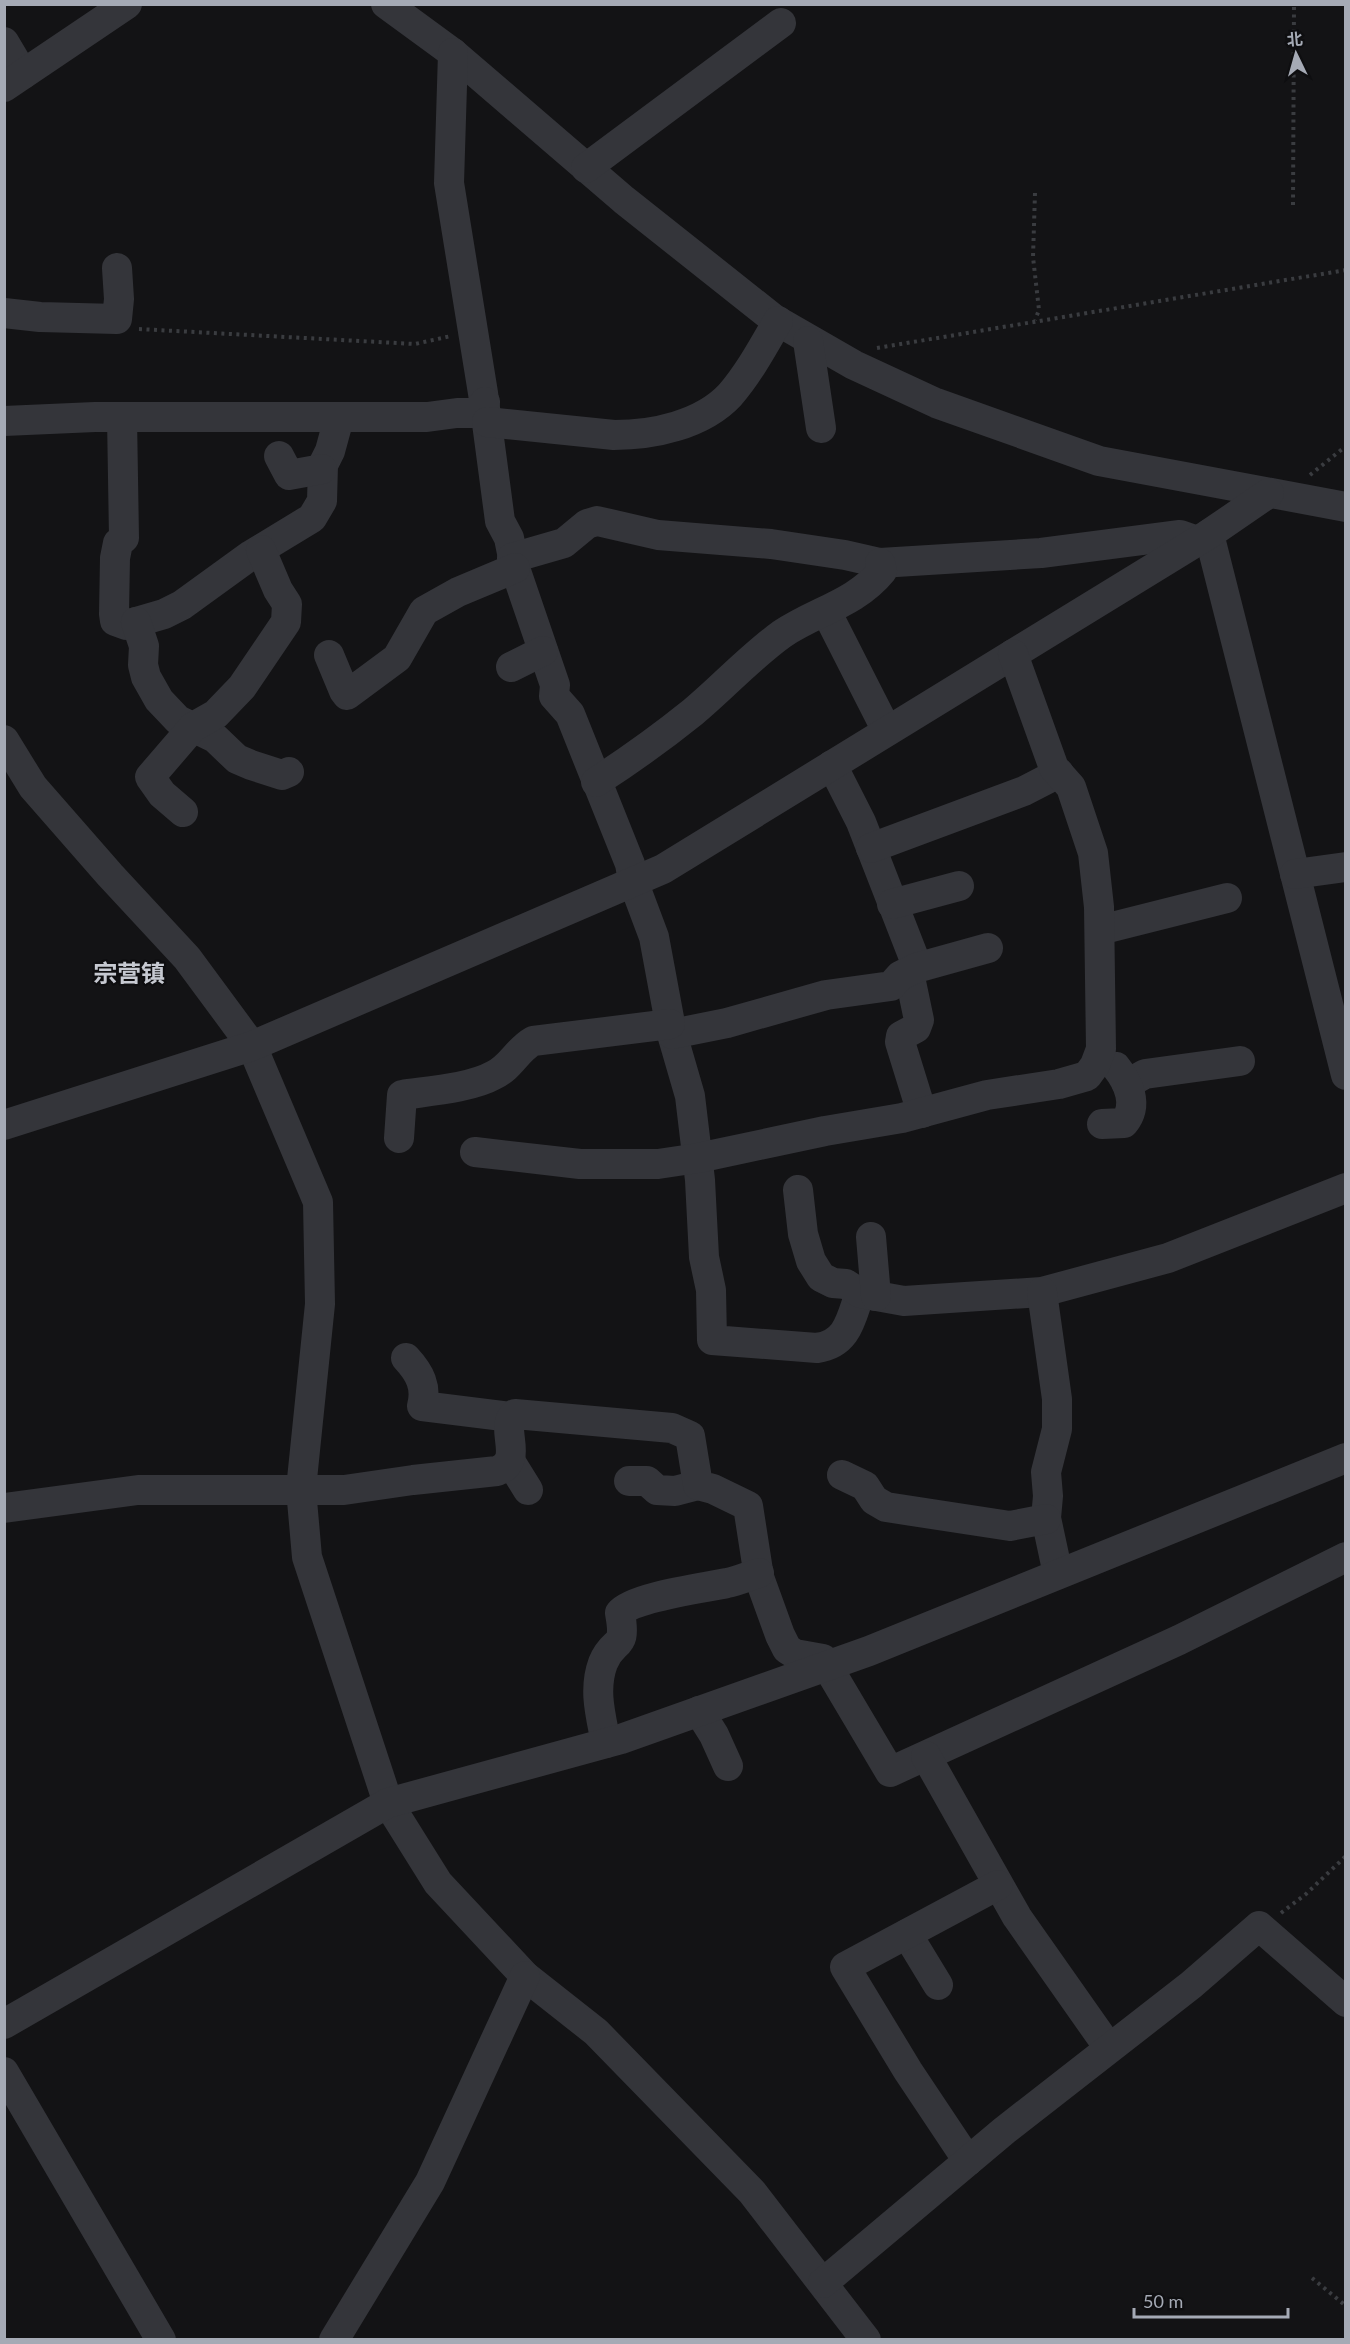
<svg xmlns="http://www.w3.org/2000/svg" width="1350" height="2344" viewBox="0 0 1350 2344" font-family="Lato,'Noto Sans SC',sans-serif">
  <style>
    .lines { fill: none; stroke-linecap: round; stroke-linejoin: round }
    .path { stroke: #3a3c40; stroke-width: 4; stroke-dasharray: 3 4.5; stroke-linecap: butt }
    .minor { stroke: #34353a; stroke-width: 30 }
    .labels { text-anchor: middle; stroke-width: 4.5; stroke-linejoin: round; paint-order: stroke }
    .district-label { font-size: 24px; font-weight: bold; fill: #c6c9d1; stroke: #0e0e10 }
  </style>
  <rect width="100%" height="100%" fill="#131315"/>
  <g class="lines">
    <g class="path">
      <polyline points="1035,193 1033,257 1039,310 1035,320"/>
      <polyline points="1293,205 1294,4"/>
      <polyline points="139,329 415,344 451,336"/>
      <polyline points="877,348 1346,270"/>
      <polyline points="1310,475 1346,446"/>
      <polyline points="1281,1913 1306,1894 1346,1856"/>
      <polyline points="1312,2278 1346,2306"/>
    </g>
    <g class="minor">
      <polyline points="386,4 453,53 624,200 774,319 854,365 936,403 1099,461 1346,507"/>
      <polyline points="4,42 23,74"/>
      <path d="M 453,53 L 449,183 L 483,393 L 500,521 L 509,538 L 515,568 L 555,685 L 554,696 L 570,714 L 630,864 L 633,881 L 654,937 L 672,1034 L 690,1096 L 700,1180 L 704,1257 L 711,1290 L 712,1340 L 817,1348 C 848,1344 851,1318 860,1293"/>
      <polyline points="4,87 127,4"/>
      <polyline points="586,168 781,23"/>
      <polyline points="4,313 40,317 117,319 119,299 117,268"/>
      <polyline points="808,341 821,428"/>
      <polyline points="122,417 124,538 118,543 115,558 114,614 115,621 126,625 140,621 164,614 182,605 251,555 312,518 322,501 323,465 330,451 339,418"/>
      <polyline points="4,421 95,417 427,417 457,413 476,413 485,402"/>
      <path d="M 487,422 L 614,435 C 653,435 702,425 730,395 C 749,373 763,347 778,321"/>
      <polyline points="279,456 289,475 322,469"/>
      <polyline points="1209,534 1346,1075"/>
      <polyline points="512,558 564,543 587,524 597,521 658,535 771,544 845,555 880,563 1041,553 1180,535 1197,541"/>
      <polyline points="826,611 887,731"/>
      <polyline points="136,622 144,646 143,665 146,677 159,700 178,720 215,738 237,759 251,765 282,775 289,772"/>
      <polyline points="329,655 344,691 347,695 397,658 424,611 458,592 515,568"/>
      <polyline points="511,667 543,651"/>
      <polyline points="4,740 33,787 110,875 187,958 252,1046 318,1202 320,1304 301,1489 307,1557 388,1803 438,1883 525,1976 596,2032 752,2192 866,2340"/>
      <polyline points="832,765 861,822 914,958 916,968 910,977 919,1020 916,1028 901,1036 900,1042 922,1113"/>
      <path d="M 596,782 C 630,760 662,737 693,712 C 723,687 750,657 782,634 C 816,611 855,604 882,571 L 880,563"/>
      <polyline points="183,812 162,794 150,777 193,727 216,714 242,687 286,622 287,604 278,590 261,550"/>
      <polyline points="871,848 1024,791 1059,773"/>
      <polyline points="1295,874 1346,867"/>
      <polyline points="892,904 959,886"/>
      <polyline points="1100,930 1227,898"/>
      <polyline points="672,1034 727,1023 826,995 891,986 900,976 916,968 988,948"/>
      <polyline points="1127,1084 1145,1074 1240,1061"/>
      <path d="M 1102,1124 L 1124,1123 C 1139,1105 1128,1082 1116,1067"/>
      <polyline points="4,1125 252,1046 663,869 1209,534 1269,493"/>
      <path d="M 399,1138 L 402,1095 C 429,1091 471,1088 494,1075 C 511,1067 517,1050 533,1041 L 670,1024"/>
      <polyline points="475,1152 580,1164 658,1164 698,1158 825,1131 902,1118 987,1095 1059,1084 1087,1076 1095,1065 1101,1049 1099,907 1093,853 1071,787 1054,768 1013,654"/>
      <polyline points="798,1190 803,1234 811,1261 821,1277 833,1283 846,1284 860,1293 904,1301 1042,1292 1168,1258 1346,1188"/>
      <polyline points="871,1237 876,1296"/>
      <polyline points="1042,1292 1057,1399 1057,1429 1046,1472 1048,1496 1046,1518 1058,1574"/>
      <path d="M 406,1358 C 420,1373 427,1387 422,1406 L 511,1417"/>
      <polyline points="510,1461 528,1490"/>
      <polyline points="842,1475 865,1486 874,1500 886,1507 1010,1526 1046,1519"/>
      <polyline points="629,1481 647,1481 657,1490 675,1491 698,1485"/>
      <path d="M 4,1508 L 138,1490 L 344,1490 L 413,1480 L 497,1471 C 526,1460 498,1428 515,1414 L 672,1428 L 690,1436 L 698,1485 L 713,1489 L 748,1506 L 759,1577 L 780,1635 L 787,1649 L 795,1654 L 823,1659 L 890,1772 L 1179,1640 L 1346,1557"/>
      <polyline points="699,1711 714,1735 728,1766"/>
      <path d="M 606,1743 C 601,1716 593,1690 603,1663 C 614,1636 627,1652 620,1613 C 633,1597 704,1588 727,1583 C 738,1581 749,1576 759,1573"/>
      <polyline points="926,1756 1017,1917 1109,2048"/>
      <polyline points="907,1934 938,1985"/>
      <polyline points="4,2024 388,1803 621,1739 869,1651 1346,1458"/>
      <polyline points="4,2072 161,2340"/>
      <polyline points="968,2161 908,2071 845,1967 998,1885"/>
      <polyline points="823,2283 1005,2130 1191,1985 1259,1926 1346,2002"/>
      <polyline points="334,2340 430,2182 525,1976"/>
    </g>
  </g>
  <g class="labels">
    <g class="district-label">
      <text x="129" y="982">宗营镇</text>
    </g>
  </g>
  <rect width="1350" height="2344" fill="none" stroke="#a5aab5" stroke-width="12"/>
  <g transform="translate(1296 54) rotate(355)" stroke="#0e0e10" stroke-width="4.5" paint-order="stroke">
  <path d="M0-4.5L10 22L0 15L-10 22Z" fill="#a5aab5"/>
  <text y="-9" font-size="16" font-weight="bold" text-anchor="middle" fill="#a5aab5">北</text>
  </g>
  <path d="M1134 2308v9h154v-9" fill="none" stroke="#a5aab5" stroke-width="3"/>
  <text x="1143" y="2308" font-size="18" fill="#a5aab5" stroke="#0e0e10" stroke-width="4.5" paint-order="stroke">50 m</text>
</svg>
